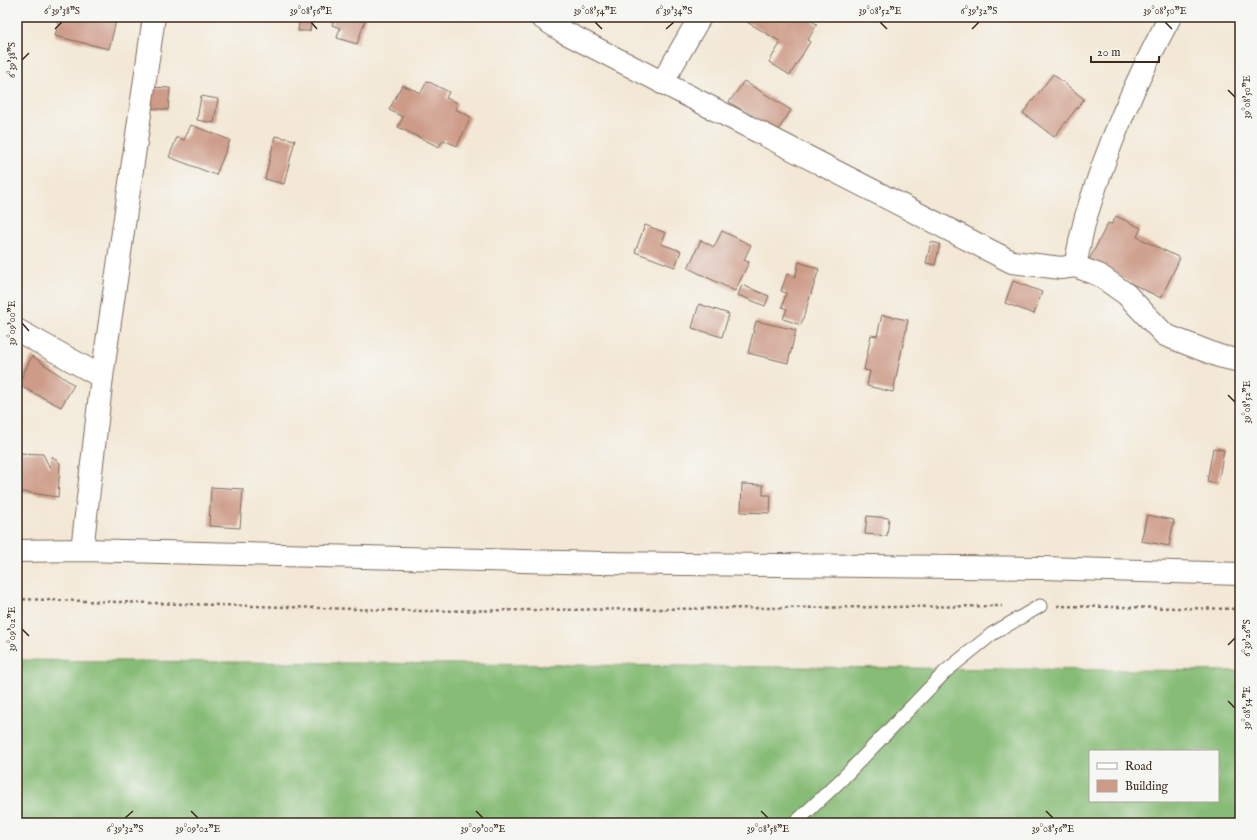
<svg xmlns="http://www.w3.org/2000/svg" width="1257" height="840" viewBox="0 0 1257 840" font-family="'IM FELL English',serif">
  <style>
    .forest { fill: #86bc76; stroke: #60734a; fill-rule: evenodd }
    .building { fill: #cd9b88 }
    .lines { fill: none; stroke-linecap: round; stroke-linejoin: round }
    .lane-casing { stroke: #7b6c5e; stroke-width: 15 }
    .street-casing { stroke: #7b6c5e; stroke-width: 24 }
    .path { stroke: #7b6c5e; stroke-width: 2.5; stroke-dasharray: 3 3; stroke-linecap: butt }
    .lane { stroke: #fff; stroke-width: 13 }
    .street { stroke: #fff; stroke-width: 22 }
    .ticks { fill: none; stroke: #3b2a1e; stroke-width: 1.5 }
    .neatline { fill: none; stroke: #3b2a1e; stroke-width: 1.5 }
    .ticks-label { font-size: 10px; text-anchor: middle; fill: #3b2a1e }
  </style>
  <rect width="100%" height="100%" fill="#f6f6f2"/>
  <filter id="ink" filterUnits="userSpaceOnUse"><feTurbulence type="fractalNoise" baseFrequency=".025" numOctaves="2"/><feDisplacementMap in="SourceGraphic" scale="8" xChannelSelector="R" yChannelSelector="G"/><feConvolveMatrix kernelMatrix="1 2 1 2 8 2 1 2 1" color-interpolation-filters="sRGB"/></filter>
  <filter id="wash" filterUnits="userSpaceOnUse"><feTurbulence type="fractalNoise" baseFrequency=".012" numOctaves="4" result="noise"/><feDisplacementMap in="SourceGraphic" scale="16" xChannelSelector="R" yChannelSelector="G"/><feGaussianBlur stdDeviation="0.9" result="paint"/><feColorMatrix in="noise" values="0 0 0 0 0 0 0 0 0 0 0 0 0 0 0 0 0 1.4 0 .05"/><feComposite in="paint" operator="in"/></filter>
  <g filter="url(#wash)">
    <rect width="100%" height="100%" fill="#f3e8d5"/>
    <path class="forest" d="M 17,660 L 1240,671 L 1240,823 L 17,823 ZM 1090,751 L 1218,751 L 1218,801 L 1090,801 Z"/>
    <g id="blocks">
      <g class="building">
        <polygon points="60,17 117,17 109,49 55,36"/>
        <polygon points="314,17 332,17 331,22"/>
        <polygon points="335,17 366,17 357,44 337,38 340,28 332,25"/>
        <polygon points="743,17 813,17 811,21 817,24 808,40 810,42 790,75 769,62 781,42 742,19"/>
        <polygon points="299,22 311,23 310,31 298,31"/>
        <polygon points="1053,74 1084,99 1054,137 1023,113"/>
        <polygon points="427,81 449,92 446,98 458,103 455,109 471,117 457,146 443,140 439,147 398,127 403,117 389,110 402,85 421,93"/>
        <polygon points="744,81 791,110 777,132 729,102"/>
        <polygon points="151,87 170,88 168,110 149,108"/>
        <polygon points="201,96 218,99 214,123 197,120"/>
        <polygon points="191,125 230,140 216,175 169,157 177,137 184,140"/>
        <polygon points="275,136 295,140 284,184 265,179"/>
        <polygon points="1116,216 1141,228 1137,237 1180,258 1161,298 1088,262 1108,223 1112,224"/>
        <polygon points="645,225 666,233 661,244 681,251 675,267 635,252"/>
        <polygon points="722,231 751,245 744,260 749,262 735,291 688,268 701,240 714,247"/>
        <polygon points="931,242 940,244 935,265 926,263"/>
        <polygon points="799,262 819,269 801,325 783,319 787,309 782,307 786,293 781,291 787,274 795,277"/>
        <polygon points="1013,281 1042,292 1034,314 1005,303"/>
        <polygon points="742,285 769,296 765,306 738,295"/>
        <polygon points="699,304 729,314 722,337 692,328"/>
        <polygon points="882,315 908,320 893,392 867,386 870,371 864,370 871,335 877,336"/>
        <polygon points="756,321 796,330 788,363 748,353"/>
        <polygon points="32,356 74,385 61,407 18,385"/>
        <polygon points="1213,448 1224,450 1218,484 1207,482"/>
        <polygon points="17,453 43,454 50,468 52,456 60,463 58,497 17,491"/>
        <polygon points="742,484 763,485 763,495 771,495 770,513 741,512"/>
        <polygon points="211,487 243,489 240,528 209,526"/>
        <polygon points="1147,515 1174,520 1169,546 1141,541"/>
        <polygon points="867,516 889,518 887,536 865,534"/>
      </g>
    </g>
  </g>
  <g filter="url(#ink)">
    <use href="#blocks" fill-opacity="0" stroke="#7b6c5e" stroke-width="1"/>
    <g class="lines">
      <defs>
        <polyline id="lane" points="795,823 841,780 946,671 992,634 1040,606"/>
        <g id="street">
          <polyline points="541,17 564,32 1012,262 1061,268 1075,266 1099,275 1126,294 1165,335 1219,356 1240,361"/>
          <polyline points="662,83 700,17"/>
          <path d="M 1075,266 C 1079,248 1082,228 1088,210 C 1108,145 1138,76 1170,17"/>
          <polyline points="17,330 102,377"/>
          <polyline points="82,550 102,377 154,17"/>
          <polyline points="17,551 82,550 602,563 1042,568 1240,574"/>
        </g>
      </defs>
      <use href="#lane" class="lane-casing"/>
      <use href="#street" class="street-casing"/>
      <g class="path">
        <polyline points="17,599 422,611 1002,606"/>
        <polyline points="1057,606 1240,609"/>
      </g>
      <use href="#lane" class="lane"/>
      <use href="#street" class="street"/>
    </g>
  </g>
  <path class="ticks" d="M 311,22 L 317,29M 595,22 L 602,29M 880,22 L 887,29M 1165,22 L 1172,29M 55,29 L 62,22M 666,29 L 674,22M 972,29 L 979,22M 22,60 L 29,53M 1228,90 L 1235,97M 22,323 L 29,331M 1228,395 L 1235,402M 22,629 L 29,636M 1228,645 L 1235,638M 1228,701 L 1235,708M 191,811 L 198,818M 476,811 L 483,818M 761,811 L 768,818M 1046,811 L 1053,818M 125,818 L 133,811"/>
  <rect width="1257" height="840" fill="none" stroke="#f6f6f2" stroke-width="44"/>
  <rect x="1089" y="750" width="130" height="52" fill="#f6f6f2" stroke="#aba49d"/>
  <rect x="1097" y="763" width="20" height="6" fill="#ffffff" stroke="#aba49d"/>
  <text x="1125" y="770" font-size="12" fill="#3b2a1e">Road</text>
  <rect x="1097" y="780" width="20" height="12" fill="#cd9b88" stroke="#aba49d"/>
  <text x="1125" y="790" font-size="12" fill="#3b2a1e">Building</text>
  <path d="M1091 56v6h68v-6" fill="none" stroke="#3b2a1e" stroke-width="2"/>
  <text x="1097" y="56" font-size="12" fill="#3b2a1e" stroke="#f6f6f2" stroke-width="3" paint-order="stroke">20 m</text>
  <rect x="22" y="22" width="1213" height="796" class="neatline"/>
  <g class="ticks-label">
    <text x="62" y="14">6°39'38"S</text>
    <text x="311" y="14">39°08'56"E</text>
    <text x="595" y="14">39°08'54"E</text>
    <text x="674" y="14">6°39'34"S</text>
    <text x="880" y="14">39°08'52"E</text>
    <text x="979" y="14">6°39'32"S</text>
    <text x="1165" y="14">39°08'50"E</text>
    <text transform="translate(11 60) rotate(-90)" y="4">6°39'38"S</text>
    <text transform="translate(1246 97) rotate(-90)" y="4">39°08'50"E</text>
    <text transform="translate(11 323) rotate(-90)" y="4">39°09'00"E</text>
    <text transform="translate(1246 402) rotate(-90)" y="4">39°08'52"E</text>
    <text transform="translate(11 629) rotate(-90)" y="4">39°09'02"E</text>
    <text transform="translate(1246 638) rotate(-90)" y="4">6°39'26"S</text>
    <text transform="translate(1246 708) rotate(-90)" y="4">39°08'54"E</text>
    <text x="125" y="832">6°39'32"S</text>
    <text x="198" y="832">39°09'02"E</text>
    <text x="483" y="832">39°09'00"E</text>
    <text x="768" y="832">39°08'58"E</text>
    <text x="1053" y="832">39°08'56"E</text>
  </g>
</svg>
